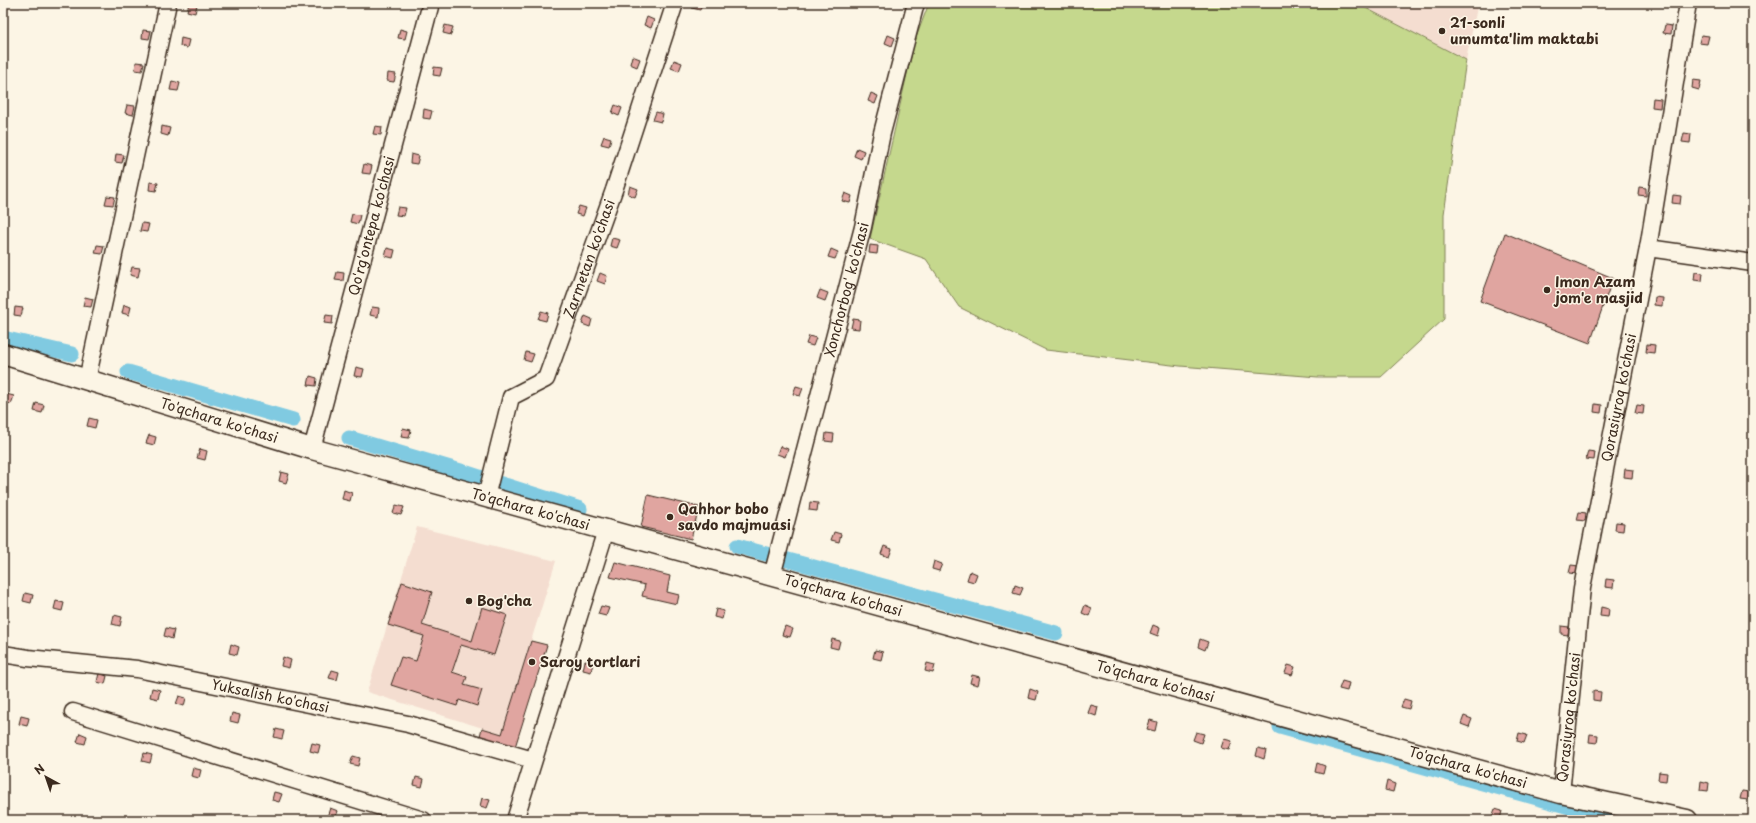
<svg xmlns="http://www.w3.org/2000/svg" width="1756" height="823" viewBox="0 0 1756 823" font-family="'Playpen Sans',sans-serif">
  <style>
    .built { fill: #f4ddd0 }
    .green { fill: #c5d88d; stroke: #808156 }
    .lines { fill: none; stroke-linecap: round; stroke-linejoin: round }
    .canal { stroke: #80cae1; stroke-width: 15 }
    .building { fill: #e0a5a0; stroke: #3b2a1e }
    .minor-casing { stroke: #3b2a1e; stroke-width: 19 }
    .tertiary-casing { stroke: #3b2a1e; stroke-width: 23 }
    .minor { stroke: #fcf5e5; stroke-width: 16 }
    .tertiary { stroke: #fcf5e5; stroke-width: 20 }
    .poi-dot { fill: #3b2a1e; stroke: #fcf5e5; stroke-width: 1.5 }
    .labels { text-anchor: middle; stroke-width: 3; stroke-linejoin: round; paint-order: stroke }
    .poi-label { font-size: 14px; font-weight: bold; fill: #3b2a1e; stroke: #fcf5e5; text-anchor: start }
    .street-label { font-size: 14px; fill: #3b2a1e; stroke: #fcf5e5 }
  </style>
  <rect width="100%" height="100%" fill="#fcf5e5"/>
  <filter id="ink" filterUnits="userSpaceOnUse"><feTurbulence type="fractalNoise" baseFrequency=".025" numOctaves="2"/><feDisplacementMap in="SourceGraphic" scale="8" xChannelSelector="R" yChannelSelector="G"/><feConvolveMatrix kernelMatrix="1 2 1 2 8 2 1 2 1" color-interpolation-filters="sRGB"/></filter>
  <g filter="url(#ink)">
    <g class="built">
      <polygon points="1356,3 1478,3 1466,60"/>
      <polygon points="417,527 556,561 502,734 367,692"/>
    </g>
    <polygon class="green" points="929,3 1356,3 1466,60 1444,214 1444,319 1381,377 1318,377 1180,366 1046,350 959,307 926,259 870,239 914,43"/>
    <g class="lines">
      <g class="canal">
        <polyline points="3,338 72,354"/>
        <polyline points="128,372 293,420"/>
        <polyline points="349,438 464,472 580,509"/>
        <polyline points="737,546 1056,633"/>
        <polyline points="1280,727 1591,813 1628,820"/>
      </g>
    </g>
    <g class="building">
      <polygon points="189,3 197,5 195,13 187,11"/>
      <polygon points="694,3 702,3 700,10 692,8"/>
      <polygon points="647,17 654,20 651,28 644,25"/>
      <polygon points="445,25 453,27 451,35 443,33"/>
      <polygon points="1665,25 1672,26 1671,34 1663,33"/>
      <polygon points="400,29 407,31 405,39 398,38"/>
      <polygon points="143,30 151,31 149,39 142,38"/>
      <polygon points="888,35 895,38 892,46 885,43"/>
      <polygon points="1701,35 1709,36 1707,44 1699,43"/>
      <polygon points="181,38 189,40 187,48 180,46"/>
      <polygon points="632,56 640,59 637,67 630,64"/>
      <polygon points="674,60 682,63 679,71 671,68"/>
      <polygon points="136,62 144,63 142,71 135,70"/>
      <polygon points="434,67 442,68 440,76 433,75"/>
      <polygon points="388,73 396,74 394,82 387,81"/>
      <polygon points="1693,80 1701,81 1699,90 1692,88"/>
      <polygon points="172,81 180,83 178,91 170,90"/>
      <polygon points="871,93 878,96 875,104 868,101"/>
      <polygon points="1653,98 1661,99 1660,108 1652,107"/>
      <polygon points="127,105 135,106 133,115 125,113"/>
      <polygon points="615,105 622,108 619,116 612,113"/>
      <polygon points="424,109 432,111 430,119 423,118"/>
      <polygon points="656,112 663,114 661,122 653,120"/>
      <polygon points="162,126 170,128 168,136 161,134"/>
      <polygon points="375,126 382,127 381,135 373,134"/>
      <polygon points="1684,133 1691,134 1690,143 1682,142"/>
      <polygon points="604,136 611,138 609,146 601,144"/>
      <polygon points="857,148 864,151 861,159 854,156"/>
      <polygon points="116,154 124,155 122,163 115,162"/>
      <polygon points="411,154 419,156 417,164 410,163"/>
      <polygon points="364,164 372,166 370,174 362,173"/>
      <polygon points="150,182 158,183 156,191 149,190"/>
      <polygon points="630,186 638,189 635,197 628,194"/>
      <polygon points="1639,187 1646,188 1646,196 1638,195"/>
      <polygon points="845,193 852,196 850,203 842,201"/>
      <polygon points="1673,195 1681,196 1680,204 1672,203"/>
      <polygon points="107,196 115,197 113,205 105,204"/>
      <polygon points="579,206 586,208 583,216 576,214"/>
      <polygon points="398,207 406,208 404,216 396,215"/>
      <polygon points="352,214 360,215 358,224 350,222"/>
      <polygon points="142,223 149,224 147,232 140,231"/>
      <polygon points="1505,233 1613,278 1590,343 1480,301"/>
      <polygon points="612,238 620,240 617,248 610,246"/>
      <polygon points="97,245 104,246 102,254 95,253"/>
      <polygon points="870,245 878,246 877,254 869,253"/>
      <polygon points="387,248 395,250 393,258 385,256"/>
      <polygon points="831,249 838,252 835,259 828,257"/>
      <polygon points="132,267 140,268 138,277 130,275"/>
      <polygon points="337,272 344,273 343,281 335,280"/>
      <polygon points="1695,272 1703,273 1702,281 1694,280"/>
      <polygon points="600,273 607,276 605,284 597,281"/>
      <polygon points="820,290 828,293 825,301 817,298"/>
      <polygon points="85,297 93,299 91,307 83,306"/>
      <polygon points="1655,297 1663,298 1662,306 1654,305"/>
      <polygon points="124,305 131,307 129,315 122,313"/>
      <polygon points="15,307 23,308 21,316 14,315"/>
      <polygon points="372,307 379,308 378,317 370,315"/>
      <polygon points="541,311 548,313 546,321 538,319"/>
      <polygon points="326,315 333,316 332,324 324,323"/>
      <polygon points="585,316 592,319 590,327 582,324"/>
      <polygon points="853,319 860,320 859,329 851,328"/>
      <polygon points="809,336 816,338 813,346 806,344"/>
      <polygon points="1647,344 1655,345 1654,353 1646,352"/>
      <polygon points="526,352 534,354 531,362 524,360"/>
      <polygon points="356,367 364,369 362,377 354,376"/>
      <polygon points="310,376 317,378 316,386 308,385"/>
      <polygon points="796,386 803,388 800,396 793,394"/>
      <polygon points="6,394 14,396 11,404 4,402"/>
      <polygon points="36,403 44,405 42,413 34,411"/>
      <polygon points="1595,404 1602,405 1601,413 1594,412"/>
      <polygon points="1637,405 1644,406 1643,414 1635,413"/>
      <polygon points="89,418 97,420 95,428 87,426"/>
      <polygon points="403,428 411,430 409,438 401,437"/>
      <polygon points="826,433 834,434 833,442 825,441"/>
      <polygon points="149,435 156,437 154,445 146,443"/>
      <polygon points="780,446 788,449 785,457 777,454"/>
      <polygon points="200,449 207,451 205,460 197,458"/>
      <polygon points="1588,451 1595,452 1594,460 1586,459"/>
      <polygon points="1625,469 1633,470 1632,478 1624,477"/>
      <polygon points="281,472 289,474 286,483 279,481"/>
      <polygon points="344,490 352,493 350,501 342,499"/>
      <polygon points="648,495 699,507 691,539 641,527"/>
      <polygon points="810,502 818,503 817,511 809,510"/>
      <polygon points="396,505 404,507 401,515 393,513"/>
      <polygon points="1579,512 1586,513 1585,521 1577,520"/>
      <polygon points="1616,522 1624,523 1623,531 1615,530"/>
      <polygon points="834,532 841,534 839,542 831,540"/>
      <polygon points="884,546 892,549 889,557 881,554"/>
      <polygon points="934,561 942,564 939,571 932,569"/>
      <polygon points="615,562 670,576 667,592 679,595 677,604 642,596 645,585 610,577"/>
      <polygon points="1571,565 1579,566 1577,574 1569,573"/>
      <polygon points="970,571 977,574 974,582 967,580"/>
      <polygon points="1606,579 1614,580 1613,588 1605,587"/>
      <polygon points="402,582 432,592 422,625 472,641 482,607 507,615 494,655 461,645 452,672 467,677 464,685 482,690 477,706 459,700 457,706 391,685 401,657 416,661 424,636 388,625"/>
      <polygon points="1015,585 1023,588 1020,595 1013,593"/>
      <polygon points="25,593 33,595 31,603 23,601"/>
      <polygon points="56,601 64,603 62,611 54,609"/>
      <polygon points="1085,605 1092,608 1089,616 1082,613"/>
      <polygon points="601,606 609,608 606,616 598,614"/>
      <polygon points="1601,607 1609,609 1608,617 1600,616"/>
      <polygon points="716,609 724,611 722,619 714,617"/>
      <polygon points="114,615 122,617 120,626 112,624"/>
      <polygon points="1153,625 1160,628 1158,636 1150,633"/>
      <polygon points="785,626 793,629 790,637 782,635"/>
      <polygon points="1561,626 1569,627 1568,635 1561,634"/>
      <polygon points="166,628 174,630 172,639 164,636"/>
      <polygon points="832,639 840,641 838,649 830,647"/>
      <polygon points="1200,639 1208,642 1205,650 1198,647"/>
      <polygon points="531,641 547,645 515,747 480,736 482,728 502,734"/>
      <polygon points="231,644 239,647 237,655 229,653"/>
      <polygon points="875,650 883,652 881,660 873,658"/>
      <polygon points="283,657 291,660 289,668 281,666"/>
      <polygon points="585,661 593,663 591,672 583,670"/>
      <polygon points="927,663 935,665 933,673 925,671"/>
      <polygon points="1288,665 1295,667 1292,675 1285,673"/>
      <polygon points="332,670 339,672 337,680 329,678"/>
      <polygon points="99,673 107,676 105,684 97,682"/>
      <polygon points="972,675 980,677 978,685 970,683"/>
      <polygon points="1342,681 1349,683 1347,691 1339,689"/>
      <polygon points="152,688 160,690 158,699 150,697"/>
      <polygon points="1030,689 1038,692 1036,700 1028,698"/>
      <polygon points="1593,691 1601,692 1600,701 1593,700"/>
      <polygon points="179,696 186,698 184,706 176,704"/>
      <polygon points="1404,699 1411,701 1409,709 1401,707"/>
      <polygon points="1091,705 1098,707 1096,716 1088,713"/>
      <polygon points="232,713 240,715 238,723 230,721"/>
      <polygon points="21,716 29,718 27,726 19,724"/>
      <polygon points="1464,716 1472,719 1469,727 1461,724"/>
      <polygon points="1150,720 1157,722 1155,731 1147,729"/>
      <polygon points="276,729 284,731 282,739 274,737"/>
      <polygon points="1196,732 1204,734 1201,743 1193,740"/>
      <polygon points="80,733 87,736 85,744 77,742"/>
      <polygon points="1519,733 1527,735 1524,743 1517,741"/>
      <polygon points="1590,734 1598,735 1597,743 1589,742"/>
      <polygon points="1224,739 1232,741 1229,750 1221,748"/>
      <polygon points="312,743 320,745 318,753 310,751"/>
      <polygon points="1258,748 1266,750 1264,759 1256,756"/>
      <polygon points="144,753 152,755 150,763 142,761"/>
      <polygon points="353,756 360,758 358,766 350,764"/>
      <polygon points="1317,763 1325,766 1323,774 1315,772"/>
      <polygon points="193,768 201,770 199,778 191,776"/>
      <polygon points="1659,772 1667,773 1666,781 1658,780"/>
      <polygon points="416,777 424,779 422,787 414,785"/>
      <polygon points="1387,781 1395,784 1393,792 1385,790"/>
      <polygon points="1701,781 1709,783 1708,791 1700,790"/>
      <polygon points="1742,791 1749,792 1748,800 1740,799"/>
      <polygon points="274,792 282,794 279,802 272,800"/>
      <polygon points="482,798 490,800 487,808 480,806"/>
      <polygon points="330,808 338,811 335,819 327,817"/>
      <polygon points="1495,809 1502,811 1500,819 1492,817"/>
    </g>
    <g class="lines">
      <defs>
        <g id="minor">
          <polyline points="1648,248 1753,263"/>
          <polyline points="87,380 168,3"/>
          <path id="s1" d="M 312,449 L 431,3"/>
          <path id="s2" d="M 486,497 L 511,397 L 546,379 L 614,190 L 675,3"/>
          <path id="s3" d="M 772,576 L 863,227 L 882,133 L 916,3"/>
          <path id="s4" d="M 3,654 L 28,658 L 137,669 L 408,724 L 533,760"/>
          <polyline points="73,712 423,820"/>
          <path id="s5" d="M 1561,793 L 1582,588 L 1648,248 L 1688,3"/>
          <polyline points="515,820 606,530"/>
        </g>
        <g id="tertiary">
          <path id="s6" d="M 3,354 L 312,449 L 1561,793 L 1687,820"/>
        </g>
      </defs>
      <use href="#minor" class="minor-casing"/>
      <use href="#tertiary" class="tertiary-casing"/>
      <use href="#minor" class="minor"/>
      <use href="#tertiary" class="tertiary"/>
    </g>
  </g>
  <g class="poi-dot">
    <circle cx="1442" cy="31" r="4"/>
    <circle cx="1547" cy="290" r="4"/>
    <circle cx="670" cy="517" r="4"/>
    <circle cx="469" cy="601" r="4"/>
    <circle cx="532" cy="662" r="4"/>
  </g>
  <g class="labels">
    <g class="poi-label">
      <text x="1450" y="28">21-sonli<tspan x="1450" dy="16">umumta'lim maktabi</tspan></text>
      <text x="1555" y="287">Imon Azam<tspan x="1555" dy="16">jom'e masjid</tspan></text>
      <text x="678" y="514">Qahhor bobo<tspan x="678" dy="16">savdo majmuasi</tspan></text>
      <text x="477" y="606">Bog'cha</text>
      <text x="540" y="667">Saroy tortlari</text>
    </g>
    <g class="street-label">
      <text dy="5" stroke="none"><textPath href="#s1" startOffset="231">Qo'rg'ontepa ko'chasi</textPath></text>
      <text dy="5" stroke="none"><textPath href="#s2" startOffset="270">Zarmetan ko'chasi</textPath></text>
      <text dy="5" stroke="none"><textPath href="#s3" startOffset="296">Xonchorbog' ko'chasi</textPath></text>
      <text dy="5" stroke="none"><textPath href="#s5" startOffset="400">Qorasiyroq ko'chasi</textPath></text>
      <text dy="5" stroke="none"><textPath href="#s6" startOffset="226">To'qchara ko'chasi</textPath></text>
      <text dy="5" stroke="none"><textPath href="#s6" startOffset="550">To'qchara ko'chasi</textPath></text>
      <text dy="5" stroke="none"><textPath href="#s6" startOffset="874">To'qchara ko'chasi</textPath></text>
      <text dy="5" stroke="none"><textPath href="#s6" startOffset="1198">To'qchara ko'chasi</textPath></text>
      <text dy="5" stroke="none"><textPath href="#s4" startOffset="271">Yuksalish ko'chasi</textPath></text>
      <text dy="5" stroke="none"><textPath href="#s5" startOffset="76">Qorasiyroq ko'chasi</textPath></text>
      <text dy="5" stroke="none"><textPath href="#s6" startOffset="1522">To'qchara ko'chasi</textPath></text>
    </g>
  </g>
  <rect width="1756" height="823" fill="none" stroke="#fcf5e5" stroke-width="16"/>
  <rect x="8" y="8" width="1740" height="807" fill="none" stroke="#3b2a1e" stroke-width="1.5" filter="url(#ink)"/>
  <g transform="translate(46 777) rotate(320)" stroke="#fcf5e5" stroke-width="3" paint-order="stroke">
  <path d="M0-3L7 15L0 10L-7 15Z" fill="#3b2a1e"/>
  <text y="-6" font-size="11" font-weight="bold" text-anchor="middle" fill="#3b2a1e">N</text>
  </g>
</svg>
